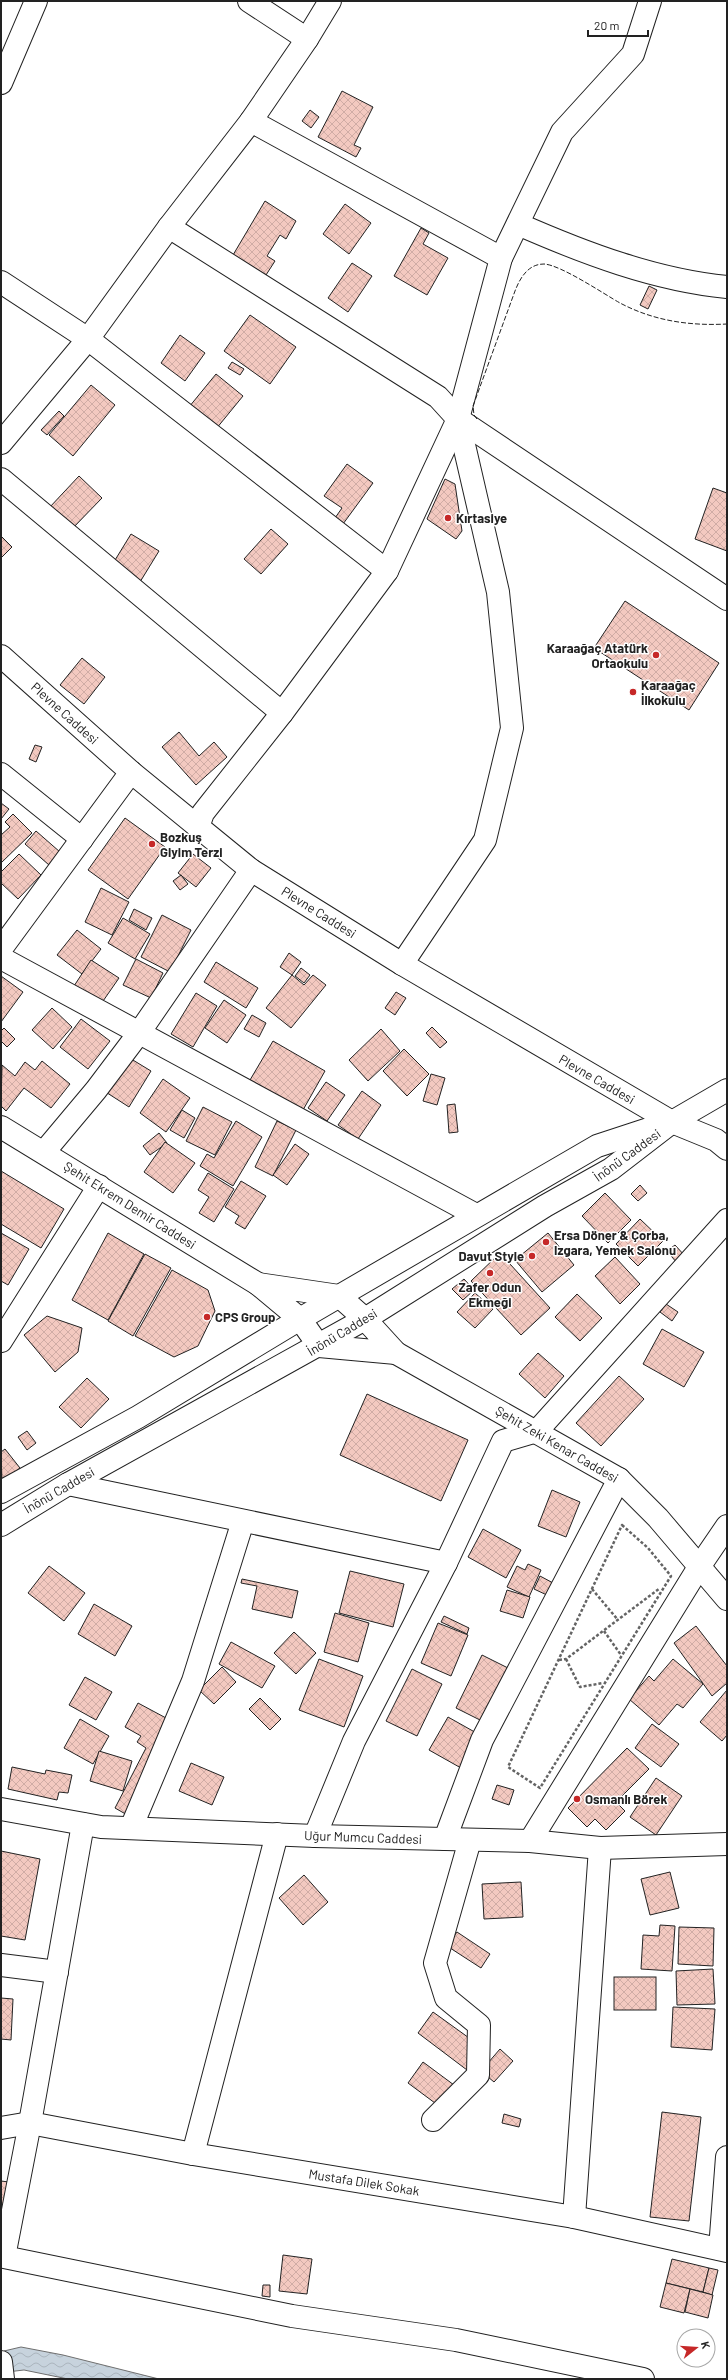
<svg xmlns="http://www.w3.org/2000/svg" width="728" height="2380" viewBox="0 0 728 2380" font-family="Barlow,sans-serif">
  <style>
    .water { fill: url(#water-waves); stroke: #6f6f6f }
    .building { fill: url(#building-cross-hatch); stroke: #222 }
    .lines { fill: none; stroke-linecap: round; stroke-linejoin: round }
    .minor-casing { stroke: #222; stroke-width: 24 }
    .major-casing { stroke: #222; stroke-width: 24 }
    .path { stroke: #646464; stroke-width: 2.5; stroke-dasharray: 3 2; stroke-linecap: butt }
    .minor { stroke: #fff; stroke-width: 22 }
    .major { stroke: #fff; stroke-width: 22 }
    .fence { stroke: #222; stroke-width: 1; stroke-dasharray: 5 2; stroke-linecap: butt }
    .poi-dot { fill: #c62828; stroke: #fff; stroke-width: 1.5 }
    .labels { text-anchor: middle; stroke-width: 3; stroke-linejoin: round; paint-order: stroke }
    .poi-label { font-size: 13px; font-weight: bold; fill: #222; stroke: #fff; text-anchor: start }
    .street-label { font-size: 13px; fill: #222; stroke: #fff }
  </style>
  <defs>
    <pattern id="water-waves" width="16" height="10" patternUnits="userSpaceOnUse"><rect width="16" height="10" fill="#c7d3dd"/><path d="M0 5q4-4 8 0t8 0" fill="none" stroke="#abb5bd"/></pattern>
    <pattern id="building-cross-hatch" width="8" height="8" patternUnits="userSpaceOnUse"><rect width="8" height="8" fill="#f3c9c0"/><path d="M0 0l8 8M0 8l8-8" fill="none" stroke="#d0aca5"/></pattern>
  </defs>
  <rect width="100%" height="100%" fill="#fff"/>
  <polygon class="water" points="21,2347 63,2355 159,2379 68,2379 24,2370 7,2372 4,2351"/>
  <g class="building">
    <polygon points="342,91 373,107 354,145 361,148 356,157 318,137"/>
    <polygon points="310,110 319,117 311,128 302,121"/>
    <polygon points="265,201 296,221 286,239 280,235 267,256 275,261 266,275 233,255"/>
    <polygon points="345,204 371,223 349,254 323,234"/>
    <polygon points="421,228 429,233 423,244 448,258 427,295 394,276"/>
    <polygon points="352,263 372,276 348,312 328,298"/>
    <polygon points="649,286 657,290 648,309 640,305"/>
    <polygon points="250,315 296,347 270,384 224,351"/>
    <polygon points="180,335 205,353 185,381 161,363"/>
    <polygon points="232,362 244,369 240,375 228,368"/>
    <polygon points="216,374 243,396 216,429 189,407"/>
    <polygon points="91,385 115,405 73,456 49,435"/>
    <polygon points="59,411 64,416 47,435 41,430"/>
    <polygon points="347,464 373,483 343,524 335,518 342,508 324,496"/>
    <polygon points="79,476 102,498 72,529 49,508"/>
    <polygon points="445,479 455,484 462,531 456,539 427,519"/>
    <polygon points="713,488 727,493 727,551 695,539"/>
    <polygon points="271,529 288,544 261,574 244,559"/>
    <polygon points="131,534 159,551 140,582 112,565"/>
    <polygon points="1,536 12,547 1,558"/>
    <polygon points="625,601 719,663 689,710 594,648"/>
    <polygon points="82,658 105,677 84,704 60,685"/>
    <polygon points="179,732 199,756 214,742 227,757 196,785 162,747"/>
    <polygon points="35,745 42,747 36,762 29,759"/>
    <polygon points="1,803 9,809 1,819"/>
    <polygon points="13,814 32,833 1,863 1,835 10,827 5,822"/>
    <polygon points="125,818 165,847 128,899 88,870"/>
    <polygon points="36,831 60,852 49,865 25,844"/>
    <polygon points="19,854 41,875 18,899 1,883 1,872"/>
    <polygon points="193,854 211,868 196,887 178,873"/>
    <polygon points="181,875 188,884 180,890 173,881"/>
    <polygon points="101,888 129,902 112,935 85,922"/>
    <polygon points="134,909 152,918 146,930 129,920"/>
    <polygon points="162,915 191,930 170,972 141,957"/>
    <polygon points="123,918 150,934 135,959 108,943"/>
    <polygon points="77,930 101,949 82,974 57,955"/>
    <polygon points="289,953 301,962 292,975 280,967"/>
    <polygon points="136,959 163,973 151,998 123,985"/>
    <polygon points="91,960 119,978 101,1004 74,986"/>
    <polygon points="216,962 258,988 246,1008 204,982"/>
    <polygon points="301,968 310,975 304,983 295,976"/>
    <polygon points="292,975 304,985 313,975 326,985 291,1028 266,1008"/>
    <polygon points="1,976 23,992 1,1022"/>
    <polygon points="396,992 406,998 395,1015 385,1008"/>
    <polygon points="196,993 217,1006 193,1047 171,1034"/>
    <polygon points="224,1000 246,1015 227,1043 205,1028"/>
    <polygon points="52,1008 72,1027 53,1049 32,1030"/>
    <polygon points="252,1015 266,1023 259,1037 244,1029"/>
    <polygon points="81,1019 110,1041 88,1069 60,1047"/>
    <polygon points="432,1027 447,1042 440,1048 426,1033"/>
    <polygon points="4,1028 15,1039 7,1047 1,1041 1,1031"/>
    <polygon points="381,1029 400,1051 368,1081 349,1060"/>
    <polygon points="273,1041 325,1071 303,1110 250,1080"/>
    <polygon points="404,1049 429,1074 407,1096 383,1071"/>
    <polygon points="123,1054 151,1071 129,1107 101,1089"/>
    <polygon points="42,1061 70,1084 51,1108 24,1088 6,1111 1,1106 2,1065 15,1076 25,1062 35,1070"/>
    <polygon points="431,1074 445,1078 437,1105 423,1101"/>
    <polygon points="163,1079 190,1098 166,1132 140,1113"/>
    <polygon points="326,1082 345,1095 327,1121 308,1108"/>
    <polygon points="362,1091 381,1105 358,1139 338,1125"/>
    <polygon points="455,1104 458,1132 449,1133 447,1105"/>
    <polygon points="203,1107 232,1122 215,1155 186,1141"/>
    <polygon points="182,1110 195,1118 184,1138 170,1130"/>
    <polygon points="236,1121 262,1137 233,1186 200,1166 207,1154 214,1158"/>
    <polygon points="277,1121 296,1130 273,1176 255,1167"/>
    <polygon points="159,1133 167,1143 150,1155 143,1146"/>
    <polygon points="165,1142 195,1163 173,1193 144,1172"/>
    <polygon points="295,1144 309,1154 287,1185 273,1175"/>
    <polygon points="1,1171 64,1209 41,1248 1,1224"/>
    <polygon points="208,1173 234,1189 214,1222 199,1213 209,1197 198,1190"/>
    <polygon points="241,1181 266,1196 245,1229 235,1223 239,1216 225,1207"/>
    <polygon points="640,1185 647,1193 638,1201 631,1194"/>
    <polygon points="605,1193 631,1220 608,1243 582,1216"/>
    <polygon points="640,1219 663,1241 638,1266 616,1244"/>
    <polygon points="1,1233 29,1249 8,1285 1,1281"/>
    <polygon points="108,1233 144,1254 108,1320 72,1300"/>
    <polygon points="548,1233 574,1265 542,1292 515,1260"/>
    <polygon points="675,1245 685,1256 677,1263 667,1251"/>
    <polygon points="500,1253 550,1308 521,1335 471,1281"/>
    <polygon points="145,1254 171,1268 133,1336 108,1321"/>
    <polygon points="615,1257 640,1284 620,1304 595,1276"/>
    <polygon points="172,1270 208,1290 215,1311 198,1346 174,1357 135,1336"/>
    <polygon points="464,1279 474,1290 463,1300 452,1289"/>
    <polygon points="475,1293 493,1309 475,1328 457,1312"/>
    <polygon points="577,1294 602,1318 580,1341 555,1317"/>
    <polygon points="666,1304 678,1312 672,1321 660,1312"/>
    <polygon points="47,1316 82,1328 78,1352 55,1372 24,1335"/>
    <polygon points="662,1329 704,1352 684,1387 643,1364"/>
    <polygon points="538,1353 564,1376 545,1398 519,1374"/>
    <polygon points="619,1376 644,1399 601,1446 576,1423"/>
    <polygon points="87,1378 109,1399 81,1428 59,1407"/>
    <polygon points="367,1394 468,1440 441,1501 340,1455"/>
    <polygon points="27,1431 36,1443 27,1450 18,1437"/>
    <polygon points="5,1449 20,1468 2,1482 1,1452"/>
    <polygon points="552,1490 580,1502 566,1537 538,1526"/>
    <polygon points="483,1529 521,1550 506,1578 468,1557"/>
    <polygon points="528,1564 541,1570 529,1597 507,1587 517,1566 525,1570"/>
    <polygon points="49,1566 85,1593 64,1621 28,1593"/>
    <polygon points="350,1571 404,1584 393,1627 339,1613"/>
    <polygon points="540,1576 555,1584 549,1596 534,1589"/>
    <polygon points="242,1579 298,1591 292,1618 252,1609 257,1586 241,1583"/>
    <polygon points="507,1590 530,1597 523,1618 500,1611"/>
    <polygon points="94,1604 132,1626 115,1656 78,1634"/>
    <polygon points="335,1613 369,1623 358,1662 324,1652"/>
    <polygon points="444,1616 469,1628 467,1634 441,1622"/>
    <polygon points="438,1623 468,1635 451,1676 421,1663"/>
    <polygon points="696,1626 727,1666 727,1683 712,1696 674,1643"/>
    <polygon points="294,1632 316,1653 296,1674 274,1653"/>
    <polygon points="231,1642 275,1666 262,1688 219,1664"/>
    <polygon points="482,1655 512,1670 486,1723 456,1708"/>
    <polygon points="319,1659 363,1676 344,1727 299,1710"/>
    <polygon points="673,1659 703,1684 683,1708 677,1704 659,1725 629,1699 649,1676 654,1681"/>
    <polygon points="222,1667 236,1682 214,1704 199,1690"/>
    <polygon points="412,1669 442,1684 417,1736 386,1721"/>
    <polygon points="85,1677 112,1692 96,1720 69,1705"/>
    <polygon points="727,1690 727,1735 722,1741 700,1722"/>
    <polygon points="260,1698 281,1719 270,1730 249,1709"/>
    <polygon points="138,1703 166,1718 162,1726 172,1732 129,1816 115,1808 146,1748 137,1742 141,1736 125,1727"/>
    <polygon points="448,1717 480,1735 461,1768 429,1750"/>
    <polygon points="80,1719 109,1736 93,1764 64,1748"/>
    <polygon points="652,1724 679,1744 661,1767 635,1748"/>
    <polygon points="627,1748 649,1769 616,1802 625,1811 606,1830 595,1819 587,1827 568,1808"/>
    <polygon points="99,1751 132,1761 123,1791 90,1781"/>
    <polygon points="191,1763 224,1777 212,1805 179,1791"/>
    <polygon points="12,1767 45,1774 46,1770 72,1775 68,1793 59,1792 57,1800 8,1789"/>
    <polygon points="656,1778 682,1796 656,1835 630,1817"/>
    <polygon points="497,1785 514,1790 509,1805 492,1799"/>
    <polygon points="1,1851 40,1859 25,1940 1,1936"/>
    <polygon points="670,1872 679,1908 650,1915 641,1879"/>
    <polygon points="304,1875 328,1902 303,1925 279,1898"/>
    <polygon points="521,1882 523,1917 484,1919 482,1884"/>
    <polygon points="660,1925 675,1926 672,1971 641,1969 643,1935 659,1936"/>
    <polygon points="679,1927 714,1928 713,1966 678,1964"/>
    <polygon points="457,1932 490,1954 481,1968 447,1946"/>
    <polygon points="713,1969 715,2004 677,2005 676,1971"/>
    <rect x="614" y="1977" width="42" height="33"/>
    <polygon points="1,1998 13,1999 11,2040 1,2039"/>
    <polygon points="673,2007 715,2009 712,2050 671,2047"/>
    <polygon points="433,2012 483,2048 467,2070 418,2033"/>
    <polygon points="500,2049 513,2061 494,2082 481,2071"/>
    <polygon points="423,2062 454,2085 439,2106 408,2083"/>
    <polygon points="662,2112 701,2117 689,2221 650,2217"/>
    <polygon points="504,2114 521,2119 519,2127 502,2123"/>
    <polygon points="1,2181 9,2182 1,2213"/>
    <polygon points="283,2255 312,2259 307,2294 279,2291"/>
    <polygon points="672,2259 709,2268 703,2292 666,2283"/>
    <polygon points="709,2268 718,2270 712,2295 703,2292"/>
    <polygon points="666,2283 690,2289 684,2313 660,2307"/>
    <polygon points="263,2285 270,2285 270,2297 262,2296"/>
    <polygon points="690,2289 713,2295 708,2318 685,2312"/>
  </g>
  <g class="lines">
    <defs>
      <g id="minor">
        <polyline points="249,1 307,39"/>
        <polyline points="1,83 36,1"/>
        <polyline points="251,121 501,258"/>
        <path d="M 518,224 C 584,253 655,280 727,287"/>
        <polyline points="169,227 438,397 458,419 498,592 512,728 485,840 402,964"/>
        <polyline points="1,282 88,339 387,571"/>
        <polyline points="458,419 727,599"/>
        <polyline points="1,443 88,339 169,227 251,121 307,39 330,1"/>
        <polyline points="1,479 282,713"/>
        <polyline points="1,656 131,772 251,870 402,964 672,1122 716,1140 727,1149"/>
        <polyline points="1,774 82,839"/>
        <polyline points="198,827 203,813 282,713 387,571 458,419 501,258 562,132 633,54 650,1"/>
        <polyline points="1,949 131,772"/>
        <polyline points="1,958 476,1215"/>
        <polyline points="1,1127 258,1284"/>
        <polyline points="44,1152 96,1090 139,1033 251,870"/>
        <polygon points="258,1284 339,1296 365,1319 396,1353 319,1346 300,1319"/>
        <polyline points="1,1341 99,1186"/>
        <polyline points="396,1353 619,1479 658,1518 727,1599"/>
        <polyline points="68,1484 446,1563"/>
        <polyline points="1,1809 101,1827 315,1836 530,1841 600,1848 727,1844"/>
        <polyline points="83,1824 30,2123 4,2257 292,2316 456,2340 643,2379"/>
        <polyline points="131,1828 193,1681 243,1521"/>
        <polyline points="315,1836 354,1741 446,1563 503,1441 537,1431 727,1220"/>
        <polyline points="445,1839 482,1740 619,1479"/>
        <polyline points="530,1841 699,1567 727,1526"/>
        <polyline points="1,1965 57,1972"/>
        <polyline points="433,2120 478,2075 479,2025 446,1998 435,1963 470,1840"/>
        <polyline points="1,2128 30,2123 193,2154 574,2217 727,2251"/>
        <polyline points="193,2154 277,1834"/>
        <polyline points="574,2217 600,1848"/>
        <polyline points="720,2249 727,2157"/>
        <polyline points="1,2362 3,2379"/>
      </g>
      <g id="major">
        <polyline points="1,1492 138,1417 300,1319 597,1146 661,1125"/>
        <polyline points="1,1525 68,1484 365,1319 545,1206 611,1169 672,1122 727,1090"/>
      </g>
    </defs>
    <use href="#minor" class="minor-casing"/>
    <use href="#major" class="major-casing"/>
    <g class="path">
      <polygon points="622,1525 648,1548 671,1576 540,1788 508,1767"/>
      <polyline points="592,1589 618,1620"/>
      <polyline points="604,1631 621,1655"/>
      <polyline points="566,1659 580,1687 603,1683"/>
      <polyline points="559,1660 566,1659 660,1588"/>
    </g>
    <use href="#minor" class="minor"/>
    <use href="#major" class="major"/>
    <path class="fence" d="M 477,419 L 474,415 L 473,406 L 515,291 C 520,278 528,264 544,264 C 561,265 604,294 620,303 C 654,321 690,326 727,324"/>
  </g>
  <g class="poi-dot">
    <circle cx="448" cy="518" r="4"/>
    <circle cx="656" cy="655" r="4"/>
    <circle cx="633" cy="692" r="4"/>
    <circle cx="152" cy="844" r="4"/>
    <circle cx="546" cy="1242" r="4"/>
    <circle cx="532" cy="1256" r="4"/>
    <circle cx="490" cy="1273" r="4"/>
    <circle cx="207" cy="1317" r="4"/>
    <circle cx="577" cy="1799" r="4"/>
  </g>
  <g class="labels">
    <g class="poi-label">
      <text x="456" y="523">Kırtasiye</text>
      <text x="648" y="653" text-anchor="end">Karaağaç Atatürk<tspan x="648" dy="15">Ortaokulu</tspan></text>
      <text x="641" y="690">Karaağaç<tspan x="641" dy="15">İlkokulu</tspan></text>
      <text x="160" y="842">Bozkuş<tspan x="160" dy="15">Giyim Terzi</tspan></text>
      <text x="554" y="1240">Ersa Döner &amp; Çorba,<tspan x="554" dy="15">Izgara, Yemek Salonu</tspan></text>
      <text x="524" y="1261" text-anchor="end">Davut Style</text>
      <text x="490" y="1292" text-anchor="middle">Zafer Odun<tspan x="490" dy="15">Ekmeği</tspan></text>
      <text x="215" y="1322">CPS Group</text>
      <text x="585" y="1804">Osmanlı Börek</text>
    </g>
    <g class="street-label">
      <text transform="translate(65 713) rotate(42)" y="5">Plevne Caddesi</text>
      <text transform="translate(319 912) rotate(32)" y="5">Plevne Caddesi</text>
      <text transform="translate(597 1079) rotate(30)" y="5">Plevne Caddesi</text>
      <text transform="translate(627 1155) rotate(-36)" y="5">İnönü Caddesi</text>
      <text transform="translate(130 1205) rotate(32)" y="5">Şehit Ekrem Demir Caddesi</text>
      <text transform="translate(342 1332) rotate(-31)" y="5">İnönü Caddesi</text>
      <text transform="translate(557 1444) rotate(30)" y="5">Şehit Zeki Kenar Caddesi</text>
      <text transform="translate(59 1490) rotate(-30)" y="5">İnönü Caddesi</text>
      <text transform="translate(363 1837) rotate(2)" y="5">Uğur Mumcu Caddesi</text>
      <text transform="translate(364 2182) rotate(9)" y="5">Mustafa Dilek Sokak</text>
    </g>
  </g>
  <rect width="728" height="2380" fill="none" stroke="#222222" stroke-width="4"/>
  <g transform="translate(696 2348) rotate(73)"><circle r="19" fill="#ffffff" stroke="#a7a7a7"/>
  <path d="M0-3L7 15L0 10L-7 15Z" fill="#c62828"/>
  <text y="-6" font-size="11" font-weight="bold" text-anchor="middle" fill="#222222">K</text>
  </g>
  <path d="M588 30v6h60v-6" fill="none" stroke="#222222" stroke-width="2"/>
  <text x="594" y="30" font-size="12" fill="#222222" stroke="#ffffff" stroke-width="3" paint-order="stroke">20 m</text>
</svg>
